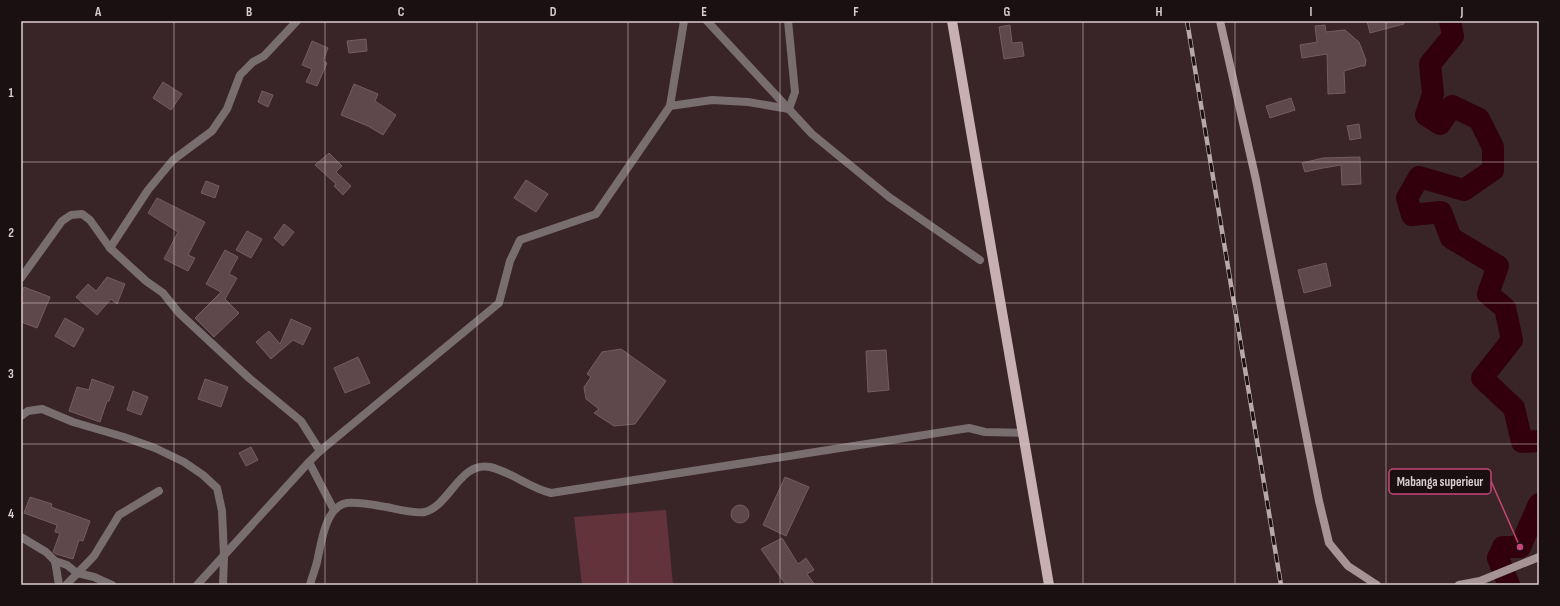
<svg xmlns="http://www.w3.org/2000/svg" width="1560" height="606" viewBox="0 0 1560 606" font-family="'Sofia Sans Condensed',sans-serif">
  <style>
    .green { fill: #63333b }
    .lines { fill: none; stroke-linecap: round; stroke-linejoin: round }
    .river { stroke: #32000d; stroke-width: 22 }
    .building { fill: #5f484b; stroke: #745c5f }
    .street { stroke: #786d6f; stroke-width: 8 }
    .secondary { stroke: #a59395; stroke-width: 8 }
    .primary { stroke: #c7afb2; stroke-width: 10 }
    .rail-casing { stroke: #b7a8aa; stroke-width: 4.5 }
    .rail { stroke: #1a1012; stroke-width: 3; stroke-dasharray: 9; stroke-linecap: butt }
    .grid { fill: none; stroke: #dbcdcf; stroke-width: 1; stroke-opacity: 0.55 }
    .leader { fill: none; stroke: #c84578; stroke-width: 1.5 }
    .callout-dot { fill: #c84578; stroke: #1a1012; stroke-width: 1.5 }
    .callout { fill: #1a1012; stroke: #c84578; stroke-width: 1.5 }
    .callout-label { font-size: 13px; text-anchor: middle; font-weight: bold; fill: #dbcdcf }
    .neatline { fill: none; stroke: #dbcdcf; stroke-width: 1.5 }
    .grid-label { font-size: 13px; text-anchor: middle; font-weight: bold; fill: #dbcdcf }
  </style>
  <rect width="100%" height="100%" fill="#392427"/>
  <polygon class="green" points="666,510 673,585 582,585 574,517"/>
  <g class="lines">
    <g class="river">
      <polyline points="1450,21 1453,36 1430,64 1433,94 1426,115 1440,124 1452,106 1479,119 1493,147 1493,170 1464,190 1419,177 1407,198 1412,215 1441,212 1451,238 1498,266 1488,294 1505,308 1512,340 1482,378 1514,408 1522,442 1539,441"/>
      <polyline points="1509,585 1498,558 1503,547 1520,547 1539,504"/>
    </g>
  </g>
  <g class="building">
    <polygon points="1367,21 1403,21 1404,24 1370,33"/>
    <polygon points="1010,25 1012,43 1022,42 1024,56 1004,59 999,27"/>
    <polygon points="1325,25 1326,32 1345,30 1359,42 1366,60 1365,66 1361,66 1344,71 1345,93 1328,94 1327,54 1302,58 1300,45 1317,42 1315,26"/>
    <polygon points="366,39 367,51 349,53 347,41"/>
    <polygon points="312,41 328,48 323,61 327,63 317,86 306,82 312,69 302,65"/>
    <polygon points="163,82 182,94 171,110 153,98"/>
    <polygon points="354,84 378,94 375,101 396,115 383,135 368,126 341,115"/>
    <polygon points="262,91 273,95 268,107 258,102"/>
    <polygon points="1291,98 1295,110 1270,118 1266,106"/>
    <polygon points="1359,124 1361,138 1350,140 1347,126"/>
    <polygon points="329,153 342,166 336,172 351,186 343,195 334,186 336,184 315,165"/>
    <polygon points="1360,157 1361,184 1342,185 1341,165 1323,168 1305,172 1302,163 1323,158"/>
    <polygon points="526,180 548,194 536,212 514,198"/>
    <polygon points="206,181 219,186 215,198 201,193"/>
    <polygon points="157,198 205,222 188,255 195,258 188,271 164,259 178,232 148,213"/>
    <polygon points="284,224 294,232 283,246 274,238"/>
    <polygon points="247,231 262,239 251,258 236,250"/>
    <polygon points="225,250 238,257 229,274 237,278 225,299 239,313 214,337 195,318 221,292 206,284"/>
    <polygon points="1326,263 1331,286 1304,293 1298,270"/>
    <polygon points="107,277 125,284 117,304 111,299 97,315 76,297 88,284 96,291"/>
    <polygon points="24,287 50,297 37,328 21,322 21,294"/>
    <polygon points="65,318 84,329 74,347 55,336"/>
    <polygon points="291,319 311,328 303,345 293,340 271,359 256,342 269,331 280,344"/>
    <polygon points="621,349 666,381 635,424 614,426 594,413 599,409 586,399 584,387 591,377 587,374 602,352"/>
    <polygon points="886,350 889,390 868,392 866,351"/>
    <polygon points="358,357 370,383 345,393 334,368"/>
    <polygon points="92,379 114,387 109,401 107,401 100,422 69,411 77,387 89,390"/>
    <polygon points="205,379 228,387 221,407 198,399"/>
    <polygon points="133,391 148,397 141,415 127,410"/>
    <polygon points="251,447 258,460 246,466 239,453"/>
    <polygon points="785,477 809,487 786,536 763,525"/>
    <polygon points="30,497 52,504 51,507 90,521 83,541 79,540 73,559 56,554 53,552 60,533 55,532 57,525 24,513"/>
    <circle cx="740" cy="514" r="9"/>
    <polygon points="782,538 798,564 806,558 814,570 807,574 815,585 786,585 761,549"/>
  </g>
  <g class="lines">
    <g class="street">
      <polyline points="707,21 812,134 889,197 980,260"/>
      <polyline points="670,106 712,100 748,102 789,109 795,92 788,21"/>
      <polyline points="110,248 148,190 173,160 212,131 227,109 240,75 253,62 264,56 297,21"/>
      <polyline points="21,278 62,221 71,215 82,214 90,220 110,248 146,281 163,293 179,313 249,378 301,421 320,451"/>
      <polyline points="21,416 28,411 42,409 73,422 124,437 155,448 184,462 203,475 217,488 222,511 224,556 223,585"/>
      <polyline points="309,462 334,510"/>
      <polyline points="21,537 46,552 55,561 59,585"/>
      <polyline points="55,561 67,565 77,573 94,577 112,585"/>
      <polyline points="66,585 94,556 119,515 159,491"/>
      <polyline points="197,585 309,462 320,451 499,303 510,261 520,240 596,214 670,106 684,21"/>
      <path d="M 310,585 C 312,577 315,570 317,562 C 321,545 325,506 347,503 C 359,502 375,505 386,507 C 397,509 416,514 425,512 C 450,505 460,461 490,467 C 512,472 529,488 551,493 L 969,428 L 985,432 L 1023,433"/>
    </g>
    <g class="secondary">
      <polyline points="1220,21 1256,180 1319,501 1329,543 1348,566 1377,585"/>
      <polyline points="1459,585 1480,581 1539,557"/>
    </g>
    <polyline class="primary" points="952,21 1049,585"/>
    <defs>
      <polyline id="rail" points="1187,21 1281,585"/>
    </defs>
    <use href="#rail" class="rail-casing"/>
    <use href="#rail" class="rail"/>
  </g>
  <path class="grid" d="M 174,21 L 174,585M 325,21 L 325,585M 477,21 L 477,585M 628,21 L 628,585M 780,21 L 780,585M 932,21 L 932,585M 1083,21 L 1083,585M 1235,21 L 1235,585M 1386,21 L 1386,585M 21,162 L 1539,162M 21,303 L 1539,303M 21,444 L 1539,444"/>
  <path class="leader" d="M1520 547L1491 481"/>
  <circle class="callout-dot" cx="1520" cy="547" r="4"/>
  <rect class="callout" x="1389" y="469" width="102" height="25" rx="4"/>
  <g class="callout-label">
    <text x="1440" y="486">Mabanga superieur</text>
  </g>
  <rect width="1560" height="606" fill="none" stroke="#1a1012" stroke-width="44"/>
  <rect x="22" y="22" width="1516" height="562" class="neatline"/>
  <g class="grid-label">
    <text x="98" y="16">A</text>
    <text x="249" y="16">B</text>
    <text x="401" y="16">C</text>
    <text x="553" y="16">D</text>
    <text x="704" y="16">E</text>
    <text x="856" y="16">F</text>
    <text x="1007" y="16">G</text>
    <text x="1159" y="16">H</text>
    <text x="1311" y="16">I</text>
    <text x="1462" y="16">J</text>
    <text x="11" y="97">1</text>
    <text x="11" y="237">2</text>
    <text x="11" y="378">3</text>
    <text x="11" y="518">4</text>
  </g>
</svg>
